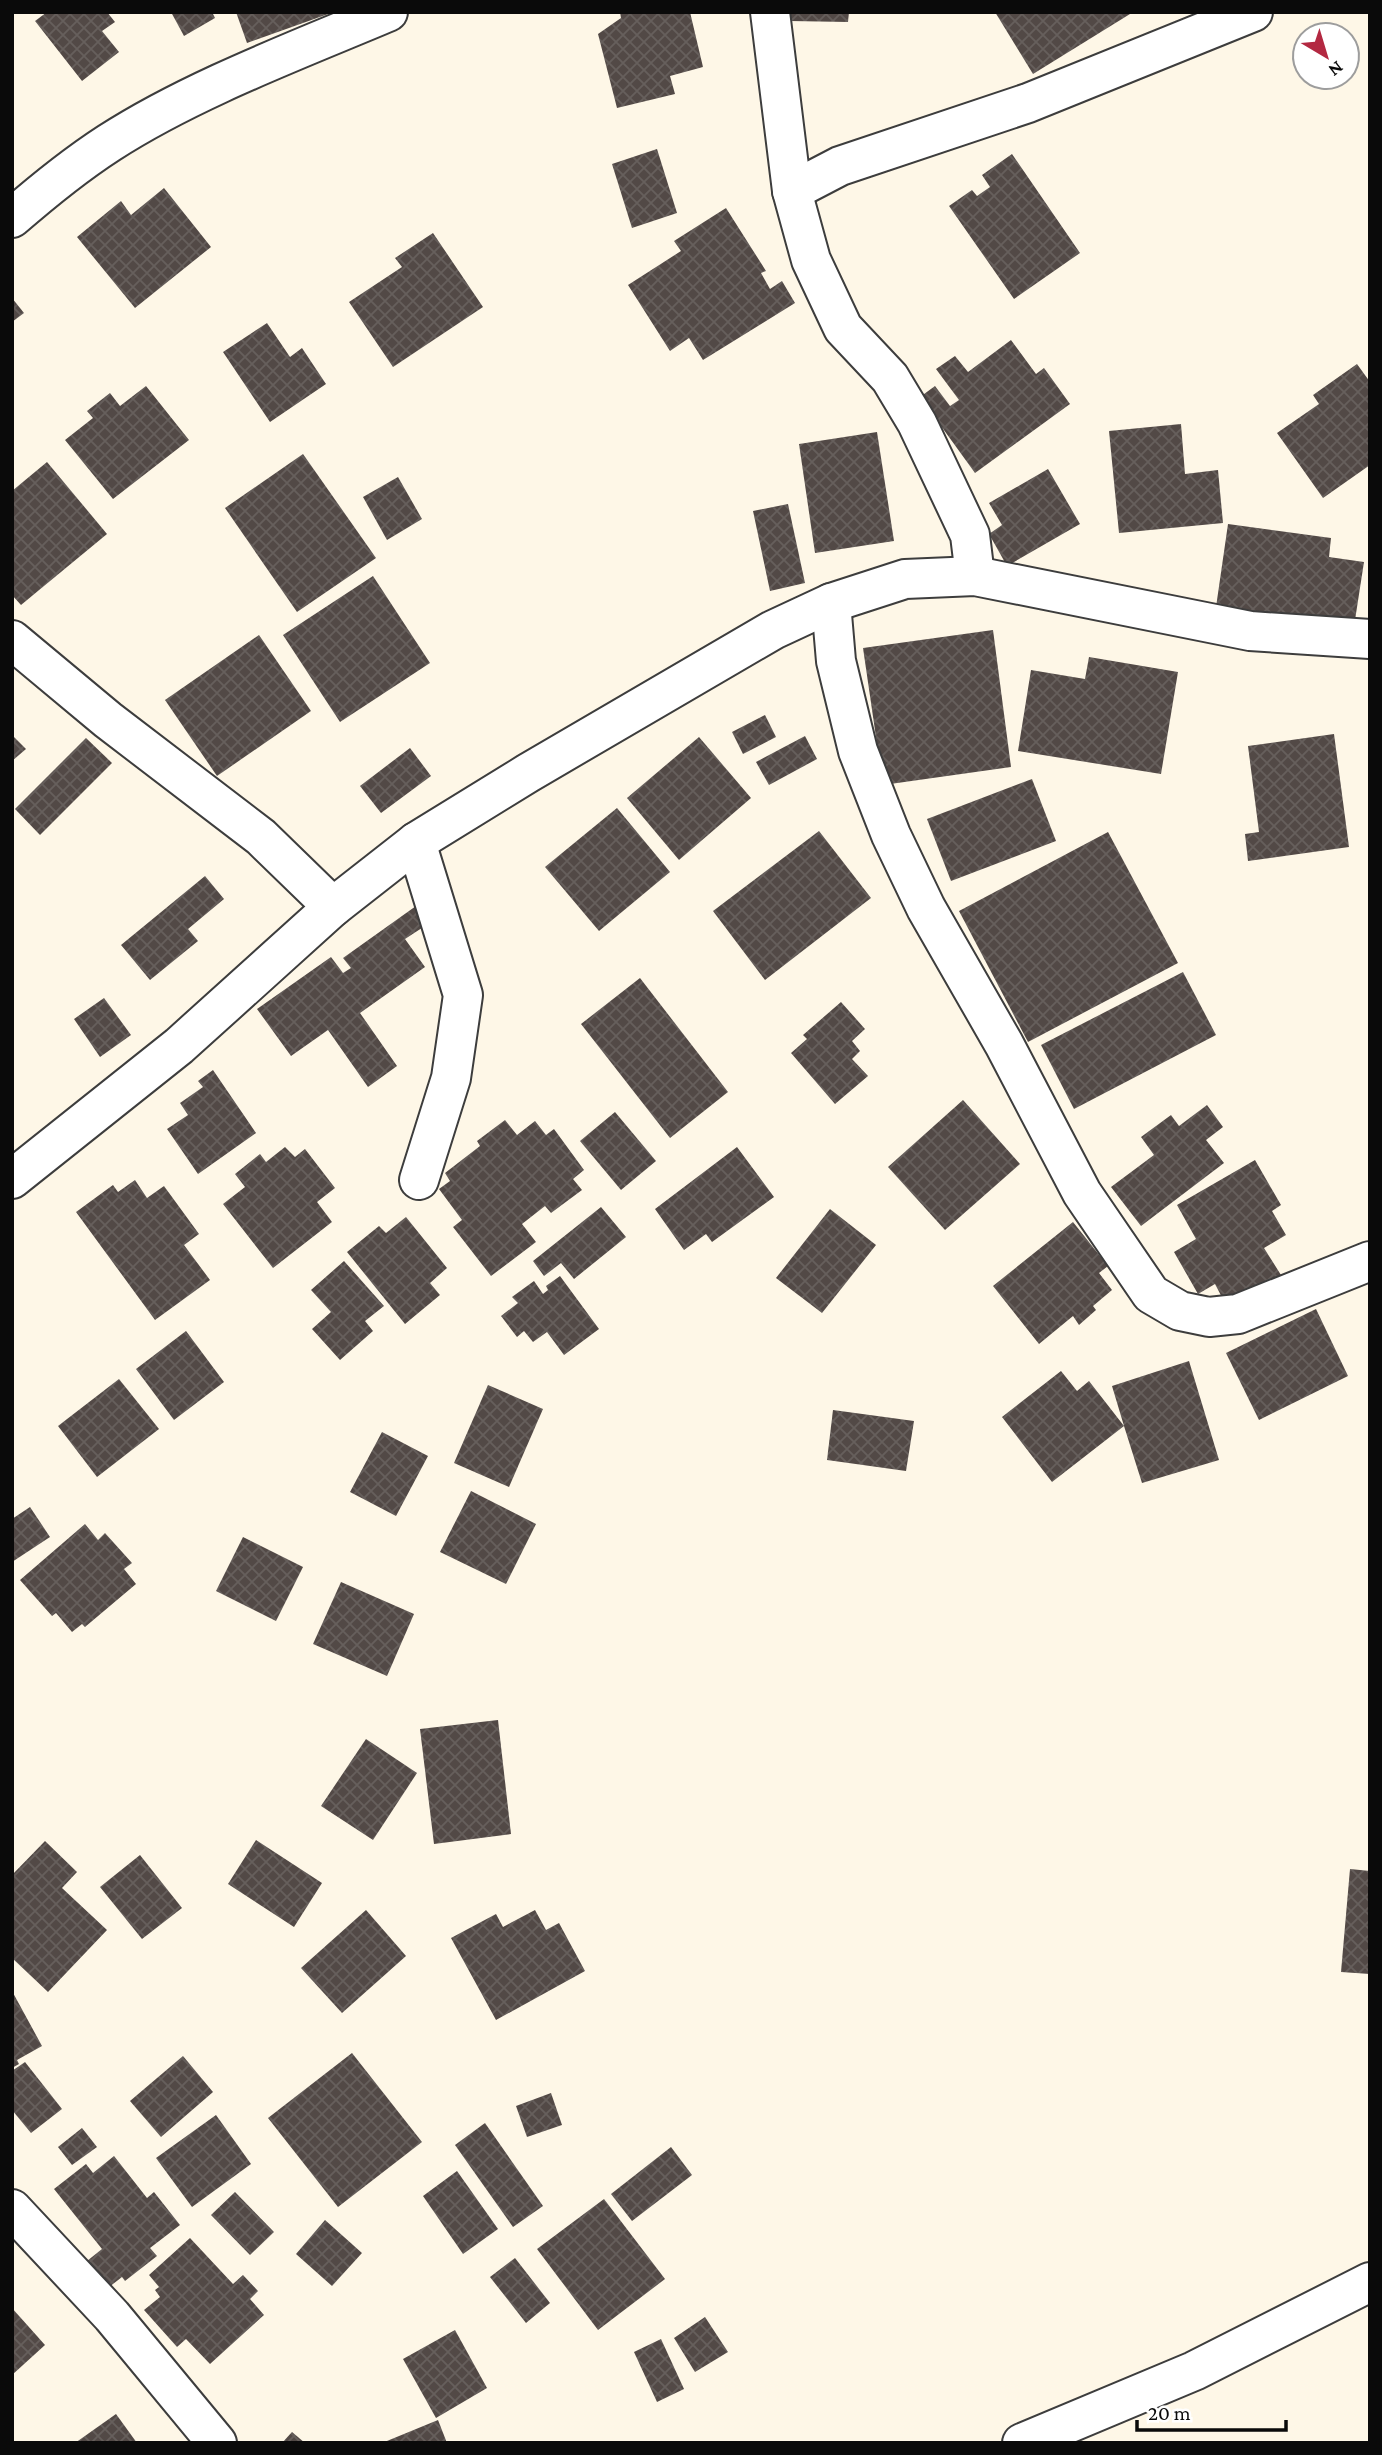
<svg xmlns="http://www.w3.org/2000/svg" width="1382" height="2455" viewBox="0 0 1382 2455" font-family="'Crimson Pro',serif">
  <style>
    .building { fill: url(#building-cross-hatch) }
    .lines { fill: none; stroke-linecap: round; stroke-linejoin: round }
    .minor-casing { stroke: #3d3d3d; stroke-width: 42 }
    .minor { stroke: #fff; stroke-width: 38 }
  </style>
  <defs>
    <pattern id="building-cross-hatch" width="8" height="8" patternUnits="userSpaceOnUse" patternTransform="scale(1.75)"><rect width="8" height="8" fill="#524946"/><path d="M0 0l8 8M0 8l8-8" fill="none" stroke="#665f5c"/></pattern>
  </defs>
  <rect width="100%" height="100%" fill="#fef7e7"/>
  <g class="building">
    <polygon points="47,12 107,12 115,22 102,31 119,52 82,81 35,21"/>
    <polygon points="171,12 212,12 215,18 184,36"/>
    <polygon points="236,12 331,12 331,13 247,43"/>
    <polygon points="620,12 690,12 703,67 670,76 675,94 617,108 598,34 621,18"/>
    <polygon points="790,12 849,12 848,22 790,21"/>
    <polygon points="995,12 1129,12 1130,14 1033,74"/>
    <polygon points="657,149 677,213 632,228 612,164"/>
    <polygon points="1012,154 1080,253 1014,299 949,206 972,190 977,196 990,187 982,175"/>
    <polygon points="164,188 211,247 135,308 77,237 121,201 131,215"/>
    <polygon points="726,208 766,271 761,273 770,289 782,281 795,303 703,360 689,338 670,351 628,285 681,251 674,241"/>
    <polygon points="433,233 483,307 393,367 349,302 402,267 395,258"/>
    <polygon points="12,298 24,313 12,322"/>
    <polygon points="267,323 290,357 302,348 326,384 270,422 223,352"/>
    <polygon points="1011,340 1036,374 1044,368 1070,404 975,473 920,397 935,386 950,406 959,400 936,369 955,356 968,372"/>
    <polygon points="1357,364 1370,382 1370,465 1323,498 1277,433 1319,404 1313,395"/>
    <polygon points="146,386 189,440 113,499 65,440 93,418 87,411 110,393 120,406"/>
    <polygon points="1181,424 1185,474 1218,470 1223,523 1119,533 1109,431"/>
    <polygon points="877,432 894,541 815,553 799,444"/>
    <polygon points="303,454 376,558 297,612 225,508"/>
    <polygon points="47,462 107,534 21,605 12,595 12,491"/>
    <polygon points="1048,469 1080,524 1007,566 989,534 1002,525 989,503"/>
    <polygon points="398,477 422,519 387,540 363,497"/>
    <polygon points="788,504 805,583 770,591 753,511"/>
    <polygon points="1228,524 1331,538 1329,557 1364,562 1353,633 1215,614"/>
    <polygon points="373,576 430,663 340,722 283,635"/>
    <polygon points="993,630 1011,767 883,785 863,648"/>
    <polygon points="259,635 311,711 217,776 165,700"/>
    <polygon points="1089,657 1178,672 1161,774 1018,751 1031,670 1085,679"/>
    <polygon points="765,715 776,737 743,754 732,732"/>
    <polygon points="1334,734 1349,847 1248,861 1245,834 1259,832 1248,746"/>
    <polygon points="12,735 26,749 12,761"/>
    <polygon points="805,736 817,759 769,785 756,762"/>
    <polygon points="699,737 751,798 679,860 627,798"/>
    <polygon points="86,738 112,763 40,835 15,809"/>
    <polygon points="410,748 431,776 381,813 360,786"/>
    <polygon points="1032,779 1056,841 951,881 927,819"/>
    <polygon points="617,808 670,872 599,931 545,867"/>
    <polygon points="819,831 871,898 765,980 713,911"/>
    <polygon points="1108,832 1178,963 1028,1042 959,911"/>
    <polygon points="205,876 224,899 188,929 198,941 150,980 121,945"/>
    <polygon points="416,906 428,924 405,939 425,967 360,1013 397,1066 368,1087 328,1030 291,1056 257,1009 331,957 343,973 351,968 343,958"/>
    <polygon points="1183,972 1216,1035 1074,1109 1041,1045"/>
    <polygon points="640,978 728,1092 670,1138 581,1024"/>
    <polygon points="104,998 131,1035 100,1057 74,1019"/>
    <polygon points="841,1002 865,1029 852,1041 860,1051 852,1059 868,1076 835,1104 791,1053 807,1039 803,1035"/>
    <polygon points="213,1070 256,1133 198,1174 167,1129 188,1115 180,1103 203,1087 198,1081"/>
    <polygon points="963,1100 1020,1164 945,1230 888,1167"/>
    <polygon points="1207,1105 1223,1127 1206,1140 1224,1163 1141,1226 1111,1187 1154,1155 1141,1137 1171,1115 1179,1126"/>
    <polygon points="615,1112 656,1161 621,1190 580,1141"/>
    <polygon points="505,1120 517,1135 535,1121 546,1135 554,1129 584,1170 573,1179 582,1190 551,1213 545,1206 522,1224 536,1242 491,1276 453,1227 462,1220 439,1189 450,1181 445,1173 480,1146 477,1141"/>
    <polygon points="285,1147 295,1157 305,1149 335,1188 317,1202 332,1222 273,1268 223,1204 245,1187 235,1174 260,1154 266,1162"/>
    <polygon points="737,1147 774,1197 712,1242 706,1234 684,1250 655,1209"/>
    <polygon points="1255,1160 1281,1205 1272,1211 1286,1235 1264,1248 1281,1275 1227,1307 1215,1284 1198,1294 1174,1252 1196,1239 1177,1205"/>
    <polygon points="135,1180 147,1198 164,1186 199,1234 184,1245 210,1280 155,1320 76,1212 113,1185 118,1192"/>
    <polygon points="601,1207 626,1237 574,1279 561,1263 544,1276 533,1261"/>
    <polygon points="830,1209 876,1245 822,1313 776,1278"/>
    <polygon points="406,1217 447,1268 430,1283 440,1295 405,1324 347,1252 379,1226 386,1233"/>
    <polygon points="1073,1222 1108,1266 1099,1273 1112,1290 1093,1306 1096,1310 1079,1325 1073,1316 1039,1344 993,1286"/>
    <polygon points="344,1261 384,1306 365,1321 373,1331 340,1360 312,1329 331,1312 311,1290"/>
    <polygon points="560,1276 599,1329 564,1355 547,1332 533,1342 524,1331 517,1337 501,1316 518,1303 512,1297 534,1281 543,1294 548,1290 546,1286"/>
    <polygon points="1316,1309 1348,1376 1259,1420 1226,1353"/>
    <polygon points="186,1331 224,1382 174,1420 136,1369"/>
    <polygon points="1189,1361 1219,1460 1142,1483 1124,1426 1052,1482 1002,1417 1061,1371 1077,1391 1089,1381 1124,1426 1112,1386"/>
    <polygon points="119,1379 159,1429 97,1477 58,1426"/>
    <polygon points="488,1385 543,1409 509,1487 454,1463"/>
    <polygon points="833,1410 914,1421 906,1471 827,1460"/>
    <polygon points="382,1432 428,1456 396,1516 350,1492"/>
    <polygon points="471,1491 536,1524 506,1584 440,1552"/>
    <polygon points="30,1507 50,1537 12,1562 12,1519"/>
    <polygon points="85,1524 98,1540 105,1533 132,1563 124,1569 136,1584 85,1627 82,1624 72,1632 56,1613 52,1616 20,1580"/>
    <polygon points="243,1537 303,1567 276,1621 216,1591"/>
    <polygon points="341,1582 414,1614 387,1676 313,1644"/>
    <polygon points="498,1720 511,1834 434,1844 420,1729"/>
    <polygon points="366,1739 417,1773 373,1840 321,1806"/>
    <polygon points="256,1840 322,1883 294,1927 228,1884"/>
    <polygon points="45,1841 77,1872 62,1888 107,1930 48,1992 12,1958 12,1875"/>
    <polygon points="140,1855 182,1908 142,1939 100,1887"/>
    <polygon points="1350,1869 1370,1871 1370,1974 1341,1972"/>
    <polygon points="366,1910 406,1956 342,2013 301,1968"/>
    <polygon points="535,1910 546,1930 559,1923 585,1971 496,2020 451,1938 496,1914 503,1927"/>
    <polygon points="12,1991 42,2046 17,2060 19,2064 12,2068"/>
    <polygon points="352,2053 422,2142 338,2207 268,2118"/>
    <polygon points="183,2056 213,2092 161,2137 130,2101"/>
    <polygon points="25,2062 62,2109 31,2133 12,2110 12,2071"/>
    <polygon points="551,2093 562,2125 527,2137 516,2106"/>
    <polygon points="216,2115 251,2164 192,2207 156,2158"/>
    <polygon points="485,2123 543,2206 513,2227 455,2145"/>
    <polygon points="82,2128 97,2147 72,2165 58,2147"/>
    <polygon points="671,2147 692,2175 632,2221 611,2194"/>
    <polygon points="114,2156 147,2198 154,2192 180,2225 150,2248 157,2256 125,2281 122,2277 104,2291 82,2265 102,2249 54,2189 86,2164 93,2173"/>
    <polygon points="457,2171 498,2229 463,2254 423,2196"/>
    <polygon points="235,2192 274,2232 250,2255 211,2215"/>
    <polygon points="604,2199 665,2279 598,2330 537,2249"/>
    <polygon points="325,2220 362,2253 332,2286 296,2254"/>
    <polygon points="190,2238 233,2284 243,2275 258,2291 250,2299 264,2315 210,2364 186,2339 177,2347 144,2310 160,2297 155,2290 159,2287 149,2275"/>
    <polygon points="515,2258 550,2303 526,2323 490,2277"/>
    <polygon points="12,2308 45,2345 12,2375"/>
    <polygon points="705,2317 728,2352 695,2372 674,2338"/>
    <polygon points="455,2330 487,2388 436,2418 403,2359"/>
    <polygon points="661,2339 684,2389 657,2402 634,2352"/>
    <polygon points="116,2414 137,2443 75,2443"/>
    <polygon points="438,2420 447,2443 382,2443"/>
    <polygon points="292,2432 305,2443 282,2443"/>
  </g>
  <g class="lines">
    <defs>
      <g id="minor">
        <polyline points="770,12 792,191 811,260 843,328 890,378 917,423 970,535 975,576"/>
        <polyline points="792,191 840,166 1028,103 1253,12"/>
        <path d="M 12,218 C 43,191 75,165 109,143 C 191,90 298,50 388,12"/>
        <polyline points="831,603 836,661 858,751 891,835 926,908 1004,1044 1082,1193 1151,1294 1180,1311 1209,1317 1238,1314 1370,1261"/>
        <polyline points="12,640 108,720 261,837 333,907"/>
        <polyline points="416,842 463,995 451,1078 419,1180"/>
        <polyline points="12,1179 179,1046 333,907 416,842 528,773 773,630 831,603 905,579 975,576 1250,631 1370,639"/>
        <polyline points="12,2209 112,2316 217,2443"/>
        <polyline points="1022,2443 1194,2371 1370,2282"/>
      </g>
    </defs>
    <use href="#minor" class="minor-casing"/>
    <use href="#minor" class="minor"/>
  </g>
  <rect width="1382" height="2455" fill="none" stroke="#0a0a0a" stroke-width="28"/>
  <g transform="translate(1326 56) rotate(142)"><circle r="33" fill="#ffffff" stroke="#9d9d9d" stroke-width="2"/>
  <path d="M0-5L12 26L0 18L-12 26Z" fill="#b32841"/>
  <text y="-10" font-size="19" font-weight="bold" text-anchor="middle" fill="#0a0a0a">N</text>
  </g>
  <path d="M1137 2420v10h149v-10" fill="none" stroke="#0a0a0a" stroke-width="3.5"/>
  <text x="1148" y="2420" font-size="21" fill="#0a0a0a" stroke="#ffffff" stroke-width="5" paint-order="stroke">20 m</text>
</svg>
